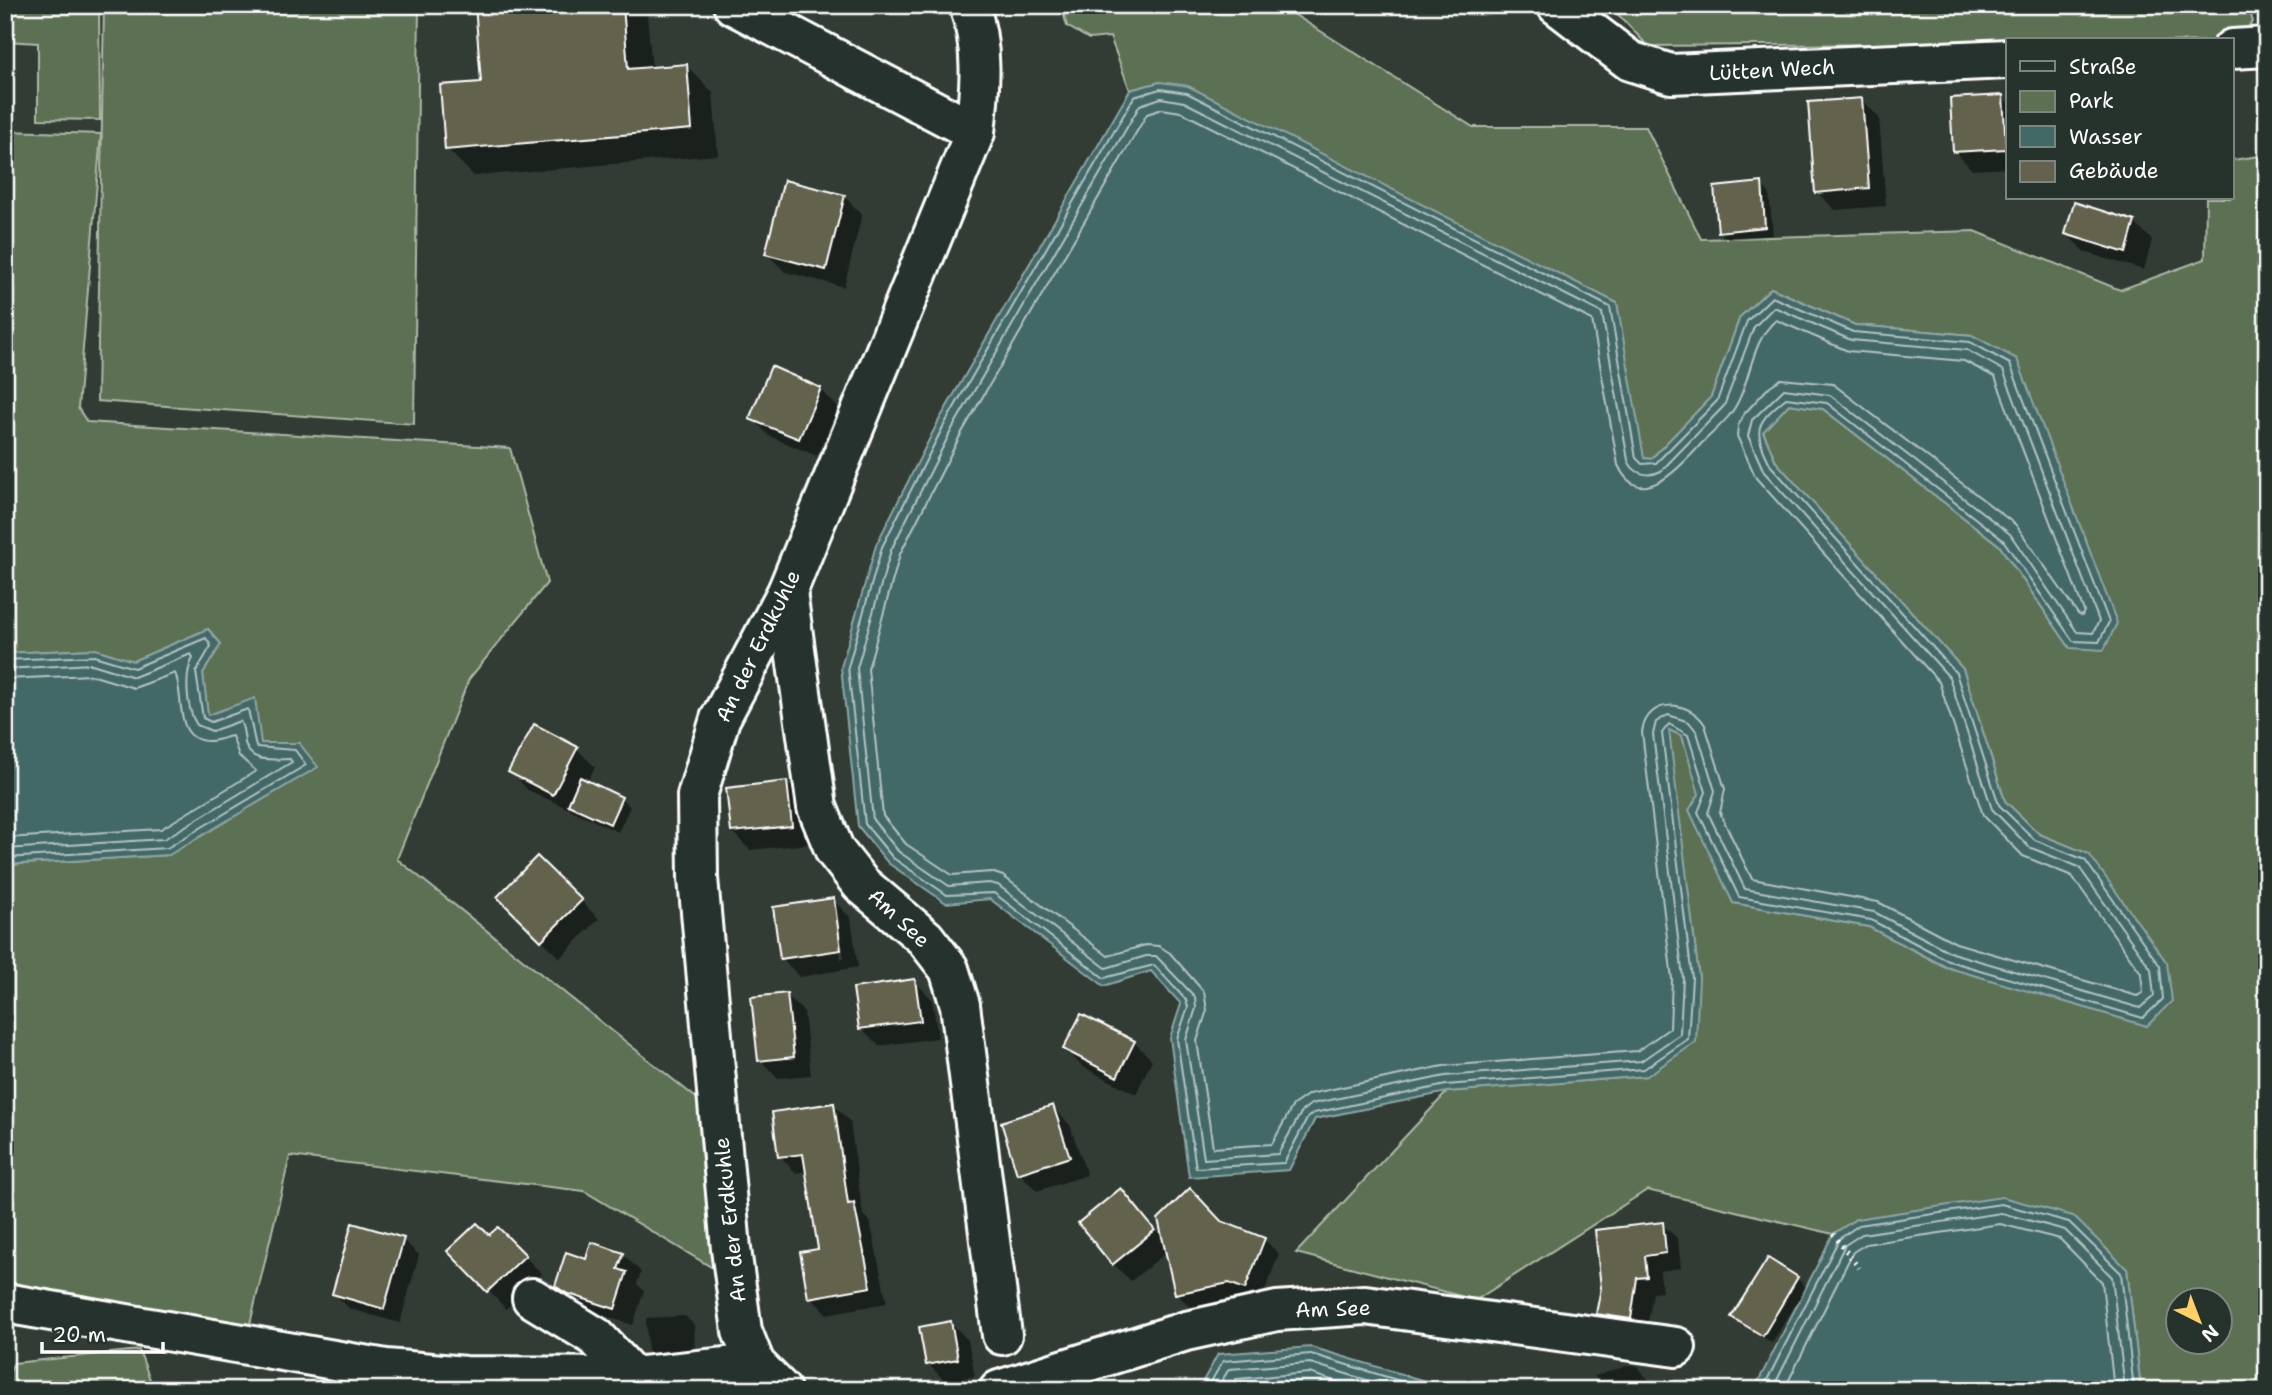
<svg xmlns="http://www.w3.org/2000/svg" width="2272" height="1395" viewBox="0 0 2272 1395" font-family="'Shantell Sans',sans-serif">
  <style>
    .green { fill: #5c7052; stroke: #aeb8a8; stroke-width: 2; fill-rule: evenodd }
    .water { fill: #436967; stroke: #8ea5a4; stroke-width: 2 }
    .shadow { fill: #0007; fill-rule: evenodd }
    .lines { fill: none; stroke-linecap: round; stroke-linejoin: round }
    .shore { stroke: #b4c3c2; stroke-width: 2 }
    .building { fill: #64624e; stroke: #fff; stroke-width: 2 }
    .minor-casing { stroke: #fff; stroke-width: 44 }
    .path { stroke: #fff; stroke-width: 4.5; stroke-dasharray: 2 5; stroke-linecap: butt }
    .minor { stroke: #26332d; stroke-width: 38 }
    .labels { text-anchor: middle; stroke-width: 5; stroke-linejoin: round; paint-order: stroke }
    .street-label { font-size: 21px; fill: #fff; stroke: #26332d }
  </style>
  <rect width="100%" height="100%" fill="#323c34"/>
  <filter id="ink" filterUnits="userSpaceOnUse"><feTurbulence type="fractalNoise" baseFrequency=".0143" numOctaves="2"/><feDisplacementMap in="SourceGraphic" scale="14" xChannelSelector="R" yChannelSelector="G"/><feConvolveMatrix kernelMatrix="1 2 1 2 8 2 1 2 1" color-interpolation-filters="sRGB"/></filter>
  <g filter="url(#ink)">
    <g class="green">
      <polygon points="5,5 99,5 100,120 38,119 38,43 5,41"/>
      <polygon points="104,5 419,5 414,424 97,401"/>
      <path d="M 1061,5 L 1279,5 L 1473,127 L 1646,127 L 1701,239 L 1975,231 L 2120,290 L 2205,259 L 2206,198 L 2232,198 L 2232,160 L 2267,155 L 2267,1390 L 2141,1390 L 2127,1269 L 1856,1219 L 1833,1234 L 1647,1190 L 1476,1300 L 1296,1253 L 1447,1092 L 1647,1076 L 1699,978 L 1668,729 L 1682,736 L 1734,903 L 1869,927 L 1946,967 L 2089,854 L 2039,834 L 2005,801 L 1963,669 L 1776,462 L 1763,431 L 1789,404 L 1823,409 L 1999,545 L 2070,648 L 1972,335 L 1855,325 L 1771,288 L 1740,317 L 1711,397 L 1651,459 L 1643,458 L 1617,303 L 1160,82 L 1130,90 L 1110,37 L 1089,39 L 1067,26 ZM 2178,1300 L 2220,1300 L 2220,1342 L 2178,1342 Z"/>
      <polygon points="1609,5 2248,5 2253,22 2233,41 1648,46"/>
      <polygon points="5,131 101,134 78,408 87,422 510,448 547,583 469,679 397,859 700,1101 718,1271 584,1191 290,1156 250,1324 5,1286 5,865 169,855 299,743 261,743 208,716 203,673 221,644 208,629 133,661 95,649 5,653"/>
      <polygon points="139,1350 154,1390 5,1390 5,1381 14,1363"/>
    </g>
    <g class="water">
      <polygon points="1160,82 1188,86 1617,303 1644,458 1651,459 1711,397 1740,317 1771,288 1855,325 1972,335 2017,359 2117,623 2104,650 2070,648 1999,545 1823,409 1789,404 1763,432 1776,462 1963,669 2005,801 2039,834 2089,854 2167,963 2172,1001 2147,1026 1946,967 1869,927 1733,903 1689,810 1699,794 1682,736 1669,730 1699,978 1696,1042 1647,1076 1447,1092 1315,1119 1289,1170 1189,1177 1170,1038 1181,1004 1151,971 1104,986 990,899 946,903 888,863 858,826 841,667 876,545 938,422 1130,90"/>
      <polygon points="208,629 221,644 203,673 208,715 255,698 261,743 299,743 318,767 169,855 5,865 5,653 95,649 133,661"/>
      <polygon points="2002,1197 2073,1216 2127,1269 2141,1390 1754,1390 1833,1234 1856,1219"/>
      <polygon points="1311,1347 1455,1390 1198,1390 1218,1354"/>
    </g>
    <g class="shadow">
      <polygon points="477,5 646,5 652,69 687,66 713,93 718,155 474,176 447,149 483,83"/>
      <polygon points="2002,97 2008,103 2008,168 1972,170 1955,152"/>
      <polygon points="1861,99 1879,117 1886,206 1835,210 1817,192"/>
      <polygon points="1761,184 1769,193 1773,235 1728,239 1719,231"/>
      <polygon points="845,197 862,215 844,287 785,272 767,254"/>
      <polygon points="2134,222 2152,240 2144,270 2084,252 2067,234"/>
      <polygon points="820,389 838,407 817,456 769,436 752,418"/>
      <polygon points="535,726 577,749 595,767 587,782 621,798 630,807 618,832 528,790 511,772"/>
      <polygon points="787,783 805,800 809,844 750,850 732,832"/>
      <polygon points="537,858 599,919 560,958 499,897"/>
      <path d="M 833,900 L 851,918 L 858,967 L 800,977 L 782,959 ZM 835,918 L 838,918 L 844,958 L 841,959 Z"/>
      <polygon points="914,981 932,999 938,1038 879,1046 861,1028"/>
      <polygon points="786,995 804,1012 811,1075 778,1078 760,1060"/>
      <polygon points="1082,1016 1134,1042 1152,1060 1136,1094 1083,1067 1065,1049"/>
      <polygon points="834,1105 850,1122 863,1215 870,1221 887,1303 827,1314 810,1297 820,1250 807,1171 796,1173 780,1156"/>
      <polygon points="1052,1107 1070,1125 1087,1175 1037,1191 1019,1173"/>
      <polygon points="1121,1190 1164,1239 1221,1223 1264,1239 1279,1254 1260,1303 1245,1298 1192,1309 1176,1293 1167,1252 1131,1281 1113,1264"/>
      <polygon points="1662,1224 1678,1239 1681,1268 1660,1271 1662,1292 1653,1293 1646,1334 1614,1329 1598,1314"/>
      <polygon points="498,1229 542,1274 506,1309 450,1251 489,1238"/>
      <polygon points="403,1240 419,1255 400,1323 350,1309 334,1294"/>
      <polygon points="623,1254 641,1272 637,1284 644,1291 633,1325 586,1310 557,1286 587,1261"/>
      <polygon points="1797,1278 1806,1287 1772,1343 1734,1317"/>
      <polygon points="685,1316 694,1325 695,1357 656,1361 648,1353 646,1318"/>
      <polygon points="950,1322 968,1340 975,1376 946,1382 928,1364"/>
      <polygon points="1630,1365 1637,1366 1657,1390 1599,1390 1595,1376"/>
      <polygon points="1107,1381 1116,1390 1078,1390"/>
      <polygon points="1683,1384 1689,1390 1664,1390"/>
    </g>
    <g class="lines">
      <g class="shore">
        <path d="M 1160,89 L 1187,93 L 1610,307 L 1636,458 L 1642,464 L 1656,463 L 1717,401 L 1747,321 L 1772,297 L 1853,332 L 1970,342 L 2010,364 L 2109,622 L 2099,642 L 2073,641 L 2003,540 L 1827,403 L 1786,398 C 1754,424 1753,430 1771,466 L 1956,673 L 1999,805 L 2035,840 L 2085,860 L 2160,966 L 2163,999 L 2143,1018 L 1949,961 L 1871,920 L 1739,897 L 1698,812 L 1706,792 L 1688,735 L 1669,724 L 1662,733 L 1692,978 L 1688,1039 L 1644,1069 L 1446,1085 L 1314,1113 L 1308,1117 L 1284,1163 L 1196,1168 L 1177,1039 L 1188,1007 L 1186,1000 L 1154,965 L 1104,978 L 994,893 L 947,895 L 893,858 L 865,824 L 848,667 L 882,547 L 944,425 L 1134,97 Z"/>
        <path d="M 1161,98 L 1184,102 L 1602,313 L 1628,460 C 1633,474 1648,478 1661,471 L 1724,406 L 1754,327 L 1774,307 L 1851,340 L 1967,350 L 2003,370 L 2099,621 L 2093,633 L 2077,632 L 2010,534 L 1830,395 L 1784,389 L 1752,420 L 1748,436 L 1764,472 L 1949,677 L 1992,809 L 2029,847 L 2079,867 L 2151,969 L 2154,996 L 2140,1008 L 1952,953 L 1874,912 L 1745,889 L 1708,813 L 1715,791 L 1697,732 L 1689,722 L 1668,715 L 1656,722 L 1653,734 L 1683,978 L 1680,1034 L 1641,1061 L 1445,1076 L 1311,1104 L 1302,1111 L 1278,1154 L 1204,1159 L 1186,1040 L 1196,1008 L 1195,997 L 1156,956 L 1146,956 L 1106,968 L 998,885 L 989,883 L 949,886 L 899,852 L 873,820 L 857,668 L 891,550 L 952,429 L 1140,105 Z"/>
        <path d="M 1162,109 L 1181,112 L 1592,320 L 1618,465 C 1640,515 1683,464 1702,443 C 1712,433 1724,423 1732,412 C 1752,383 1749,343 1776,320 L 1848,351 L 1964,361 L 1995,377 L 2084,611 L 2082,616 L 2078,614 L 2016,525 L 1833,384 L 1781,379 L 1770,386 L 1744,414 L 1738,426 L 1737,436 L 1756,478 L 1939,682 L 1983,815 L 2023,856 L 2072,876 L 2141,973 L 2143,993 L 2137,996 L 1956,943 L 1878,902 L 1752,879 L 1720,813 L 1725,789 L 1705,725 C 1690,700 1647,696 1642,732 L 1672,979 L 1670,1028 L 1637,1051 L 1443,1066 L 1309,1094 L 1293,1105 L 1272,1144 L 1213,1148 L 1197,1041 L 1207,1010 L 1204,992 L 1170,953 L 1159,946 L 1146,945 L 1108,956 L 1003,876 L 991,872 L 952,875 L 906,844 L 883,816 L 868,669 L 900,554 L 961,434 L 1147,114 Z"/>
        <polyline points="5,660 94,656 134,668 206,638 211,646 196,672 203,718 211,722 248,709 256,747 295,750 306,765 167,848 5,858"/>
        <path d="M 5,669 L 92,664 L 134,677 L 191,654 L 193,658 C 184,674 186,709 197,725 L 212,731 L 240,721 C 244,728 244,735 245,743 C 250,764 273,759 290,759 L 292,762 L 164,839 L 5,849"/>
        <path d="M 5,679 L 91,675 L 134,688 L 175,673 C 185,694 172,742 210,741 C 218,741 225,737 232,736 L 239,756 L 256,771 L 161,829 L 5,838"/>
        <polyline points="1206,1390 1223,1361 1311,1354 1430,1390"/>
        <polyline points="1216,1390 1229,1369 1310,1363 1400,1390"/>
        <polyline points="1228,1390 1236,1379 1309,1373 1363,1390"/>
        <polyline points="1762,1390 1839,1239 1859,1225 2001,1204 2069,1222 2121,1273 2134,1390"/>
        <polyline points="1772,1390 1845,1245 1862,1234 2001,1213 2065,1230 2112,1277 2125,1390"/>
        <polyline points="1784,1390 1853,1252 1866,1244 2000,1224 2060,1239 2102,1282 2114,1390"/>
      </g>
    </g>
    <g class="building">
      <polygon points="475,5 623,5 628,69 687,64 692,129 445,150 440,85 481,82"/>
      <polygon points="2003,95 2006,149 1953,152 1950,98"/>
      <polygon points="1862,98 1869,188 1815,193 1808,102"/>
      <polygon points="784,180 845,195 826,270 765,254"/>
      <polygon points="1762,182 1765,227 1718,232 1714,187"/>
      <polygon points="2074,202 2135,221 2126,253 2065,234"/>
      <polygon points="771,366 821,388 799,439 749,419"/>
      <polygon points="534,724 578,747 553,795 508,772"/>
      <polygon points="580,777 622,797 610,824 568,805"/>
      <polygon points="787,781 792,826 731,832 726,788"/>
      <polygon points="537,856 582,900 541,941 497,897"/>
      <polygon points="834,898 841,950 780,959 773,907"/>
      <polygon points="915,979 921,1021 859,1029 853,988"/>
      <polygon points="787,993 794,1057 758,1061 751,997"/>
      <polygon points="1081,1014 1135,1041 1117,1077 1063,1049"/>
      <polygon points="834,1103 848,1204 854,1203 871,1287 808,1298 800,1252 818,1249 803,1154 778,1157 772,1112"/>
      <polygon points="1053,1105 1070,1157 1017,1174 1001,1122"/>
      <polygon points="1121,1188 1155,1230 1112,1265 1078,1223"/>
      <polygon points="1190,1188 1221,1221 1265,1238 1245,1289 1229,1283 1175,1294 1158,1219"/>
      <polygon points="1663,1222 1666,1253 1645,1256 1647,1277 1637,1278 1631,1319 1596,1314 1601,1288 1595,1230"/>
      <polygon points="352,1223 404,1238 384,1309 332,1294"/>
      <polygon points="477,1223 489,1235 498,1227 526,1255 487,1292 447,1251"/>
      <polygon points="591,1242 624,1253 618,1269 627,1272 615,1309 566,1293 555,1286 566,1252 586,1259"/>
      <polygon points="1768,1258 1798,1277 1763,1336 1731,1317"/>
      <polygon points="951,1321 958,1359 926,1365 919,1327"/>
    </g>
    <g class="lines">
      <defs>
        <g id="minor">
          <polyline points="733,5 975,132"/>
          <polyline points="1557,5 1630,61 1671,74 2008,59"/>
          <polyline points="2232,49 2267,47"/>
          <polyline points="787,592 817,807 835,851 861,884 925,938 949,969 960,1005 1002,1335"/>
          <polyline points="532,1298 596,1337 633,1377"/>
          <polyline points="5,1303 386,1369 465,1376 633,1377 755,1364"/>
          <path d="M 781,1390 L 755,1364 L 742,1331 L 731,1249 L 698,878 L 697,796 L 720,719 L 787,592 L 975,132 C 980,88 984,47 969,5"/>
          <polyline points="999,1390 1186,1331 1277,1311 1365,1305 1676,1347"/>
        </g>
      </defs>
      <use href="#minor" class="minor-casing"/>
      <polyline class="path" points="1833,1234 1859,1268"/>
      <use href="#minor" class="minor"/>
    </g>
  </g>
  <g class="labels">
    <g class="street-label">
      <text transform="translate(1772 70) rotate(-3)" y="7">Lütten Wech</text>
      <text transform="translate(758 646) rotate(-64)" y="7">An der Erdkuhle</text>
      <text transform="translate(899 918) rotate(43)" y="7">Am See</text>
      <text transform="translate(730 1220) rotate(-96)" y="7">An der Erdkuhle</text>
      <text transform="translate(1333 1309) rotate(-2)" y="7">Am See</text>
    </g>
  </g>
  <rect width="2272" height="1395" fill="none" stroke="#26332d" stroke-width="28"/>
  <rect x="14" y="14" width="2244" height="1367" fill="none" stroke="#fff" stroke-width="2.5" filter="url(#ink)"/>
  <rect x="2006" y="38" width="228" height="161" fill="#26332d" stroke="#7d8581" stroke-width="2"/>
  <rect x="2020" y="61" width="35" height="10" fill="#26332d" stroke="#7d8581" stroke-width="2"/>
  <text x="2069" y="74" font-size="21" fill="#ffffff">Straße</text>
  <rect x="2020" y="91" width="35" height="21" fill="#5c7052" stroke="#7d8581" stroke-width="2"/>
  <text x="2069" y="108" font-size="21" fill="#ffffff">Park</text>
  <rect x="2020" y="126" width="35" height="21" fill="#436967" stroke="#7d8581" stroke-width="2"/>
  <text x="2069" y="144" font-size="21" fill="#ffffff">Wasser</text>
  <rect x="2020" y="161" width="35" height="21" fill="#64624e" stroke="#7d8581" stroke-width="2"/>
  <text x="2069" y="178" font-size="21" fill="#ffffff">Gebäude</text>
  <g transform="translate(2199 1321) rotate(138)"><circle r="33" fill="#26332d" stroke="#7d8581" stroke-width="2"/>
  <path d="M0-5L12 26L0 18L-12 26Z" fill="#ffd166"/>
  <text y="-10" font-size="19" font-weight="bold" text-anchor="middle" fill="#ffffff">N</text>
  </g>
  <path d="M42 1342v10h121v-10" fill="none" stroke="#ffffff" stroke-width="3.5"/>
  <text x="52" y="1342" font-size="21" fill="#ffffff" stroke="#26332d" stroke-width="5" paint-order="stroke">20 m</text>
</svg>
